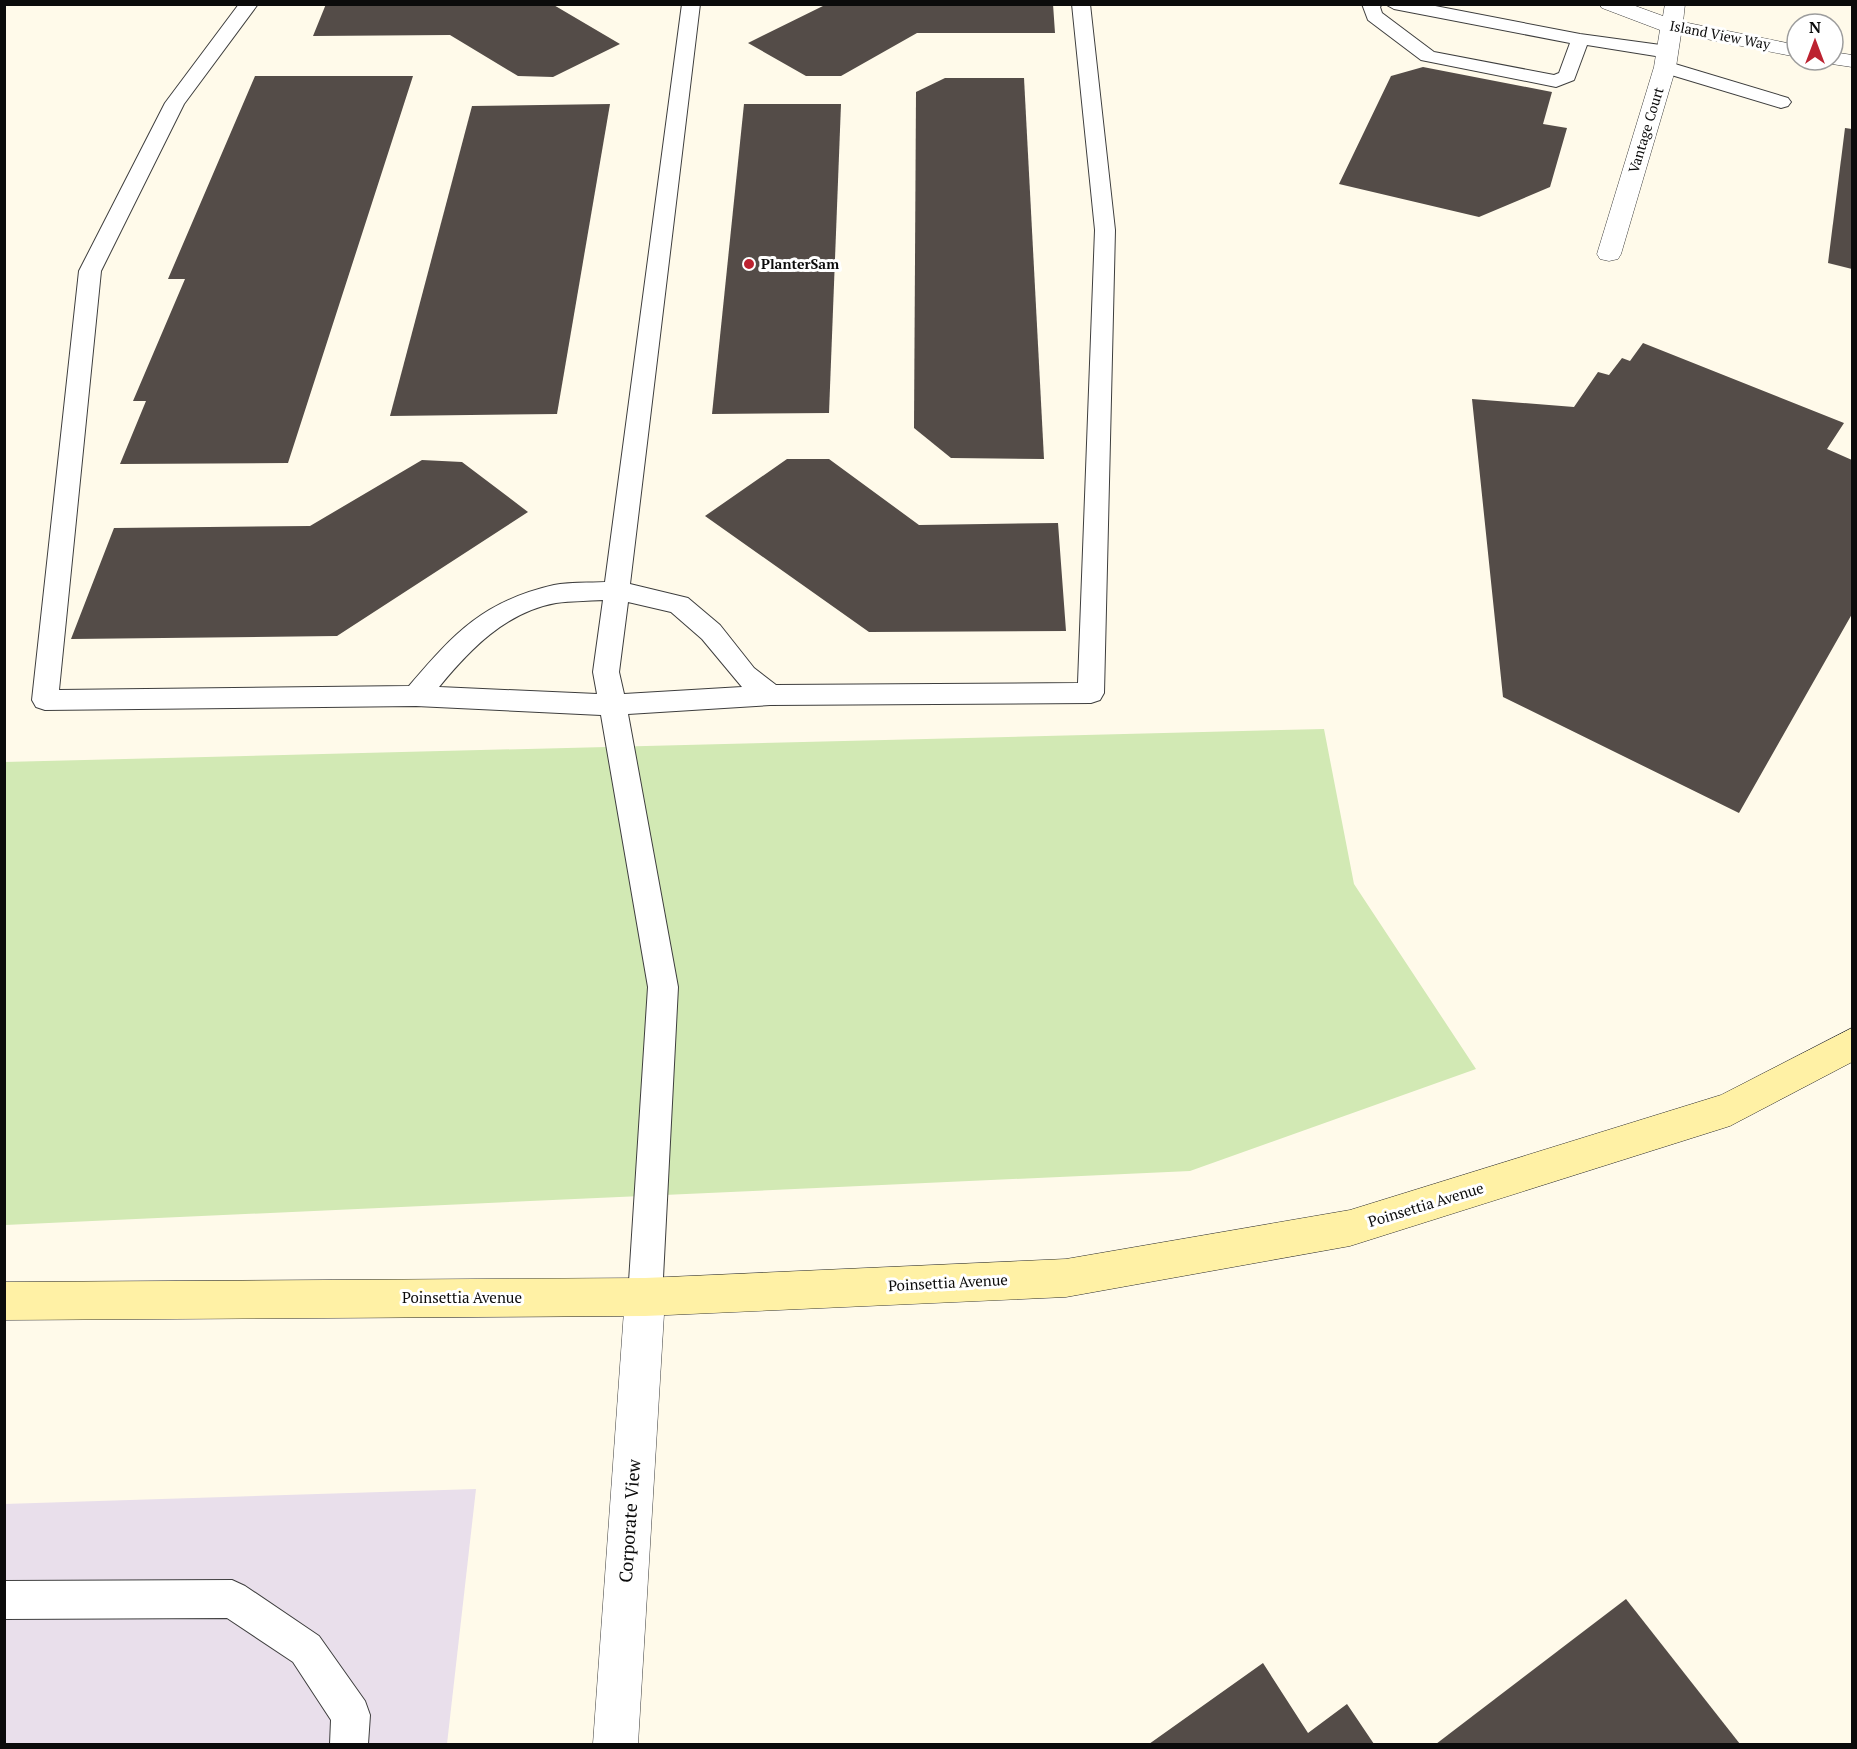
<svg xmlns="http://www.w3.org/2000/svg" width="1857" height="1749" viewBox="0 0 1857 1749" font-family="'PT Serif',serif">
  <style>
    .industrial { fill: #e9dfeb }
    .green { fill: #d2e9b4 }
    .building { fill: #544c48 }
    .lines { fill: none; stroke-linecap: round; stroke-linejoin: round }
    .service-casing { stroke: #3e3e3e; stroke-width: 2 }
    .minor-casing { stroke: #3e3e3e; stroke-width: 1 }
    .secondary-casing { stroke: #2d2d2d; stroke-width: 1 }
    .service { fill: #fff; fill-rule: evenodd }
    .minor { fill: #fff; fill-rule: evenodd }
    .secondary { fill: #fff1a5; fill-rule: evenodd }
    .poi-dot { fill: #bc2230; stroke: #fff; stroke-width: 2 }
    .labels { text-anchor: middle; stroke-width: 6; stroke-linejoin: round; paint-order: stroke }
    .far-street-label { font-size: 14px; fill: #0b0b0b; stroke: #fff }
    .far-poi-label { font-size: 14px; font-weight: bold; fill: #0b0b0b; stroke: #fff; text-anchor: start }
    .street-label { font-size: 15px; fill: #0b0b0b; stroke: #fff }
    .near-street-label { font-size: 18px; fill: #0b0b0b; stroke: #fff }
  </style>
  <rect width="100%" height="100%" fill="#fffaea"/>
  <polygon class="industrial" points="476,1489 447,1744 5,1744 4,1504"/>
  <polygon class="green" points="1324,729 1354,884 1476,1069 1190,1171 5,1225 4,762"/>
  <g class="building">
    <polygon points="326,4 552,4 620,44 553,77 518,76 450,35 313,36"/>
    <polygon points="827,4 1053,4 1055,33 917,33 841,76 806,76 748,43"/>
    <polygon points="1423,67 1552,92 1543,124 1567,128 1550,187 1479,217 1339,184 1391,76"/>
    <polygon points="255,76 413,76 288,463 120,464 146,401 133,401 185,279 168,279"/>
    <polygon points="945,78 1024,78 1044,459 951,458 914,428 916,92"/>
    <polygon points="610,104 557,414 390,416 472,106"/>
    <polygon points="744,104 841,104 829,413 712,414"/>
    <polygon points="1845,128 1852,129 1852,269 1828,263"/>
    <polygon points="1643,343 1844,423 1827,449 1852,460 1852,614 1739,813 1503,697 1472,399 1574,407 1598,372 1609,375 1622,358 1630,361"/>
    <polygon points="787,459 829,459 919,525 1058,523 1066,631 869,632 705,516"/>
    <polygon points="422,460 462,462 528,512 337,636 71,639 114,528 310,526"/>
    <polygon points="1626,1599 1740,1744 1436,1744"/>
    <polygon points="1263,1663 1308,1733 1347,1704 1374,1744 1149,1744"/>
  </g>
  <g class="lines">
    <defs>
      <g id="service">
        <path d="M 239,4 L 258,4 L 184,104 L 101,271 L 59,690 L 409,686 C 454,633 484,601 554,585 C 570,582 589,583 605,582 L 682,4 L 700,4 L 630,584 L 688,598 L 720,625 L 754,668 L 776,685 L 1078,683 L 1095,230 L 1072,4 L 1090,4 L 1115,230 L 1104,693 L 1100,700 L 1091,703 L 770,705 L 628,714 L 678,987 L 662,1297 L 657,1309 L 645,1314 L 633,1309 L 628,1297 L 648,987 L 601,715 L 416,706 L 45,710 L 36,707 L 32,700 L 79,271 L 165,103 ZM 603,600 L 593,672 L 597,694 L 439,687 C 470,649 506,612 556,603 C 571,601 587,601 603,600 ZM 628,602 L 671,612 L 702,639 L 742,687 L 624,694 L 619,672 Z"/>
        <polygon points="1362,4 1382,4 1380,7 1382,13 1434,52 1554,75 1559,73 1570,43 1394,9 1385,4 1425,4 1580,34 1668,46 1675,48 1677,52 1675,56 1668,58 1587,45 1574,80 1556,87 1421,60 1368,20"/>
        <polygon points="1665,61 1788,98 1791,102 1788,106 1781,108 1658,71 1656,67 1658,63"/>
        <polygon points="232,1580 245,1586 319,1636 365,1701 370,1715 368,1744 330,1744 331,1720 293,1662 227,1618 4,1619 4,1581"/>
      </g>
      <g id="minor">
        <polygon points="1599,4 1630,4 1663,16 1665,4 1685,4 1683,22 1797,45 1797,57 1681,34 1676,67 1621,254 1618,259 1609,261 1600,259 1597,254 1654,67 1660,30 1602,8"/>
        <polygon points="1833,52 1852,55 1852,67 1825,63 1824,60 1833,60"/>
        <polygon points="645,1278 659,1283 665,1297 638,1744 593,1744 625,1297 631,1283"/>
      </g>
      <polygon id="secondary" points="1852,1028 1852,1062 1730,1126 1350,1246 1066,1297 645,1316 4,1320 4,1282 645,1278 1066,1259 1350,1210 1721,1095"/>
    </defs>
    <use href="#service" class="service-casing"/>
    <use href="#minor" class="minor-casing"/>
    <use href="#secondary" class="secondary-casing"/>
    <use href="#service" class="service"/>
    <use href="#minor" class="minor"/>
    <use href="#secondary" class="secondary"/>
  </g>
  <circle class="poi-dot" cx="749" cy="264" r="6"/>
  <g class="labels">
    <g class="far-street-label">
      <text transform="translate(1720 35) rotate(11)" y="5">Island View Way</text>
      <text transform="translate(1646 130) rotate(-73)" y="5">Vantage Court</text>
    </g>
    <g class="far-poi-label">
      <text x="761" y="269">PlanterSam</text>
    </g>
    <g class="street-label">
      <text transform="translate(1426 1205) rotate(-17)" y="5">Poinsettia Avenue</text>
      <text transform="translate(948 1283) rotate(-3)" y="5">Poinsettia Avenue</text>
      <text x="462" y="1303">Poinsettia Avenue</text>
    </g>
    <g class="near-street-label">
      <text transform="translate(630 1521) rotate(-86)" y="6">Corporate View</text>
    </g>
  </g>
  <rect width="1857" height="1749" fill="none" stroke="#0b0b0b" stroke-width="12"/>
  <g transform="translate(1815 42)"><circle r="28" fill="#ffffff" stroke="#9d9d9d" stroke-width="1.5"/>
  <path d="M0-4.5L10 22L0 15L-10 22Z" fill="#bc2230"/>
  <text y="-9" font-size="16" font-weight="bold" text-anchor="middle" fill="#0b0b0b">N</text>
  </g>
</svg>
